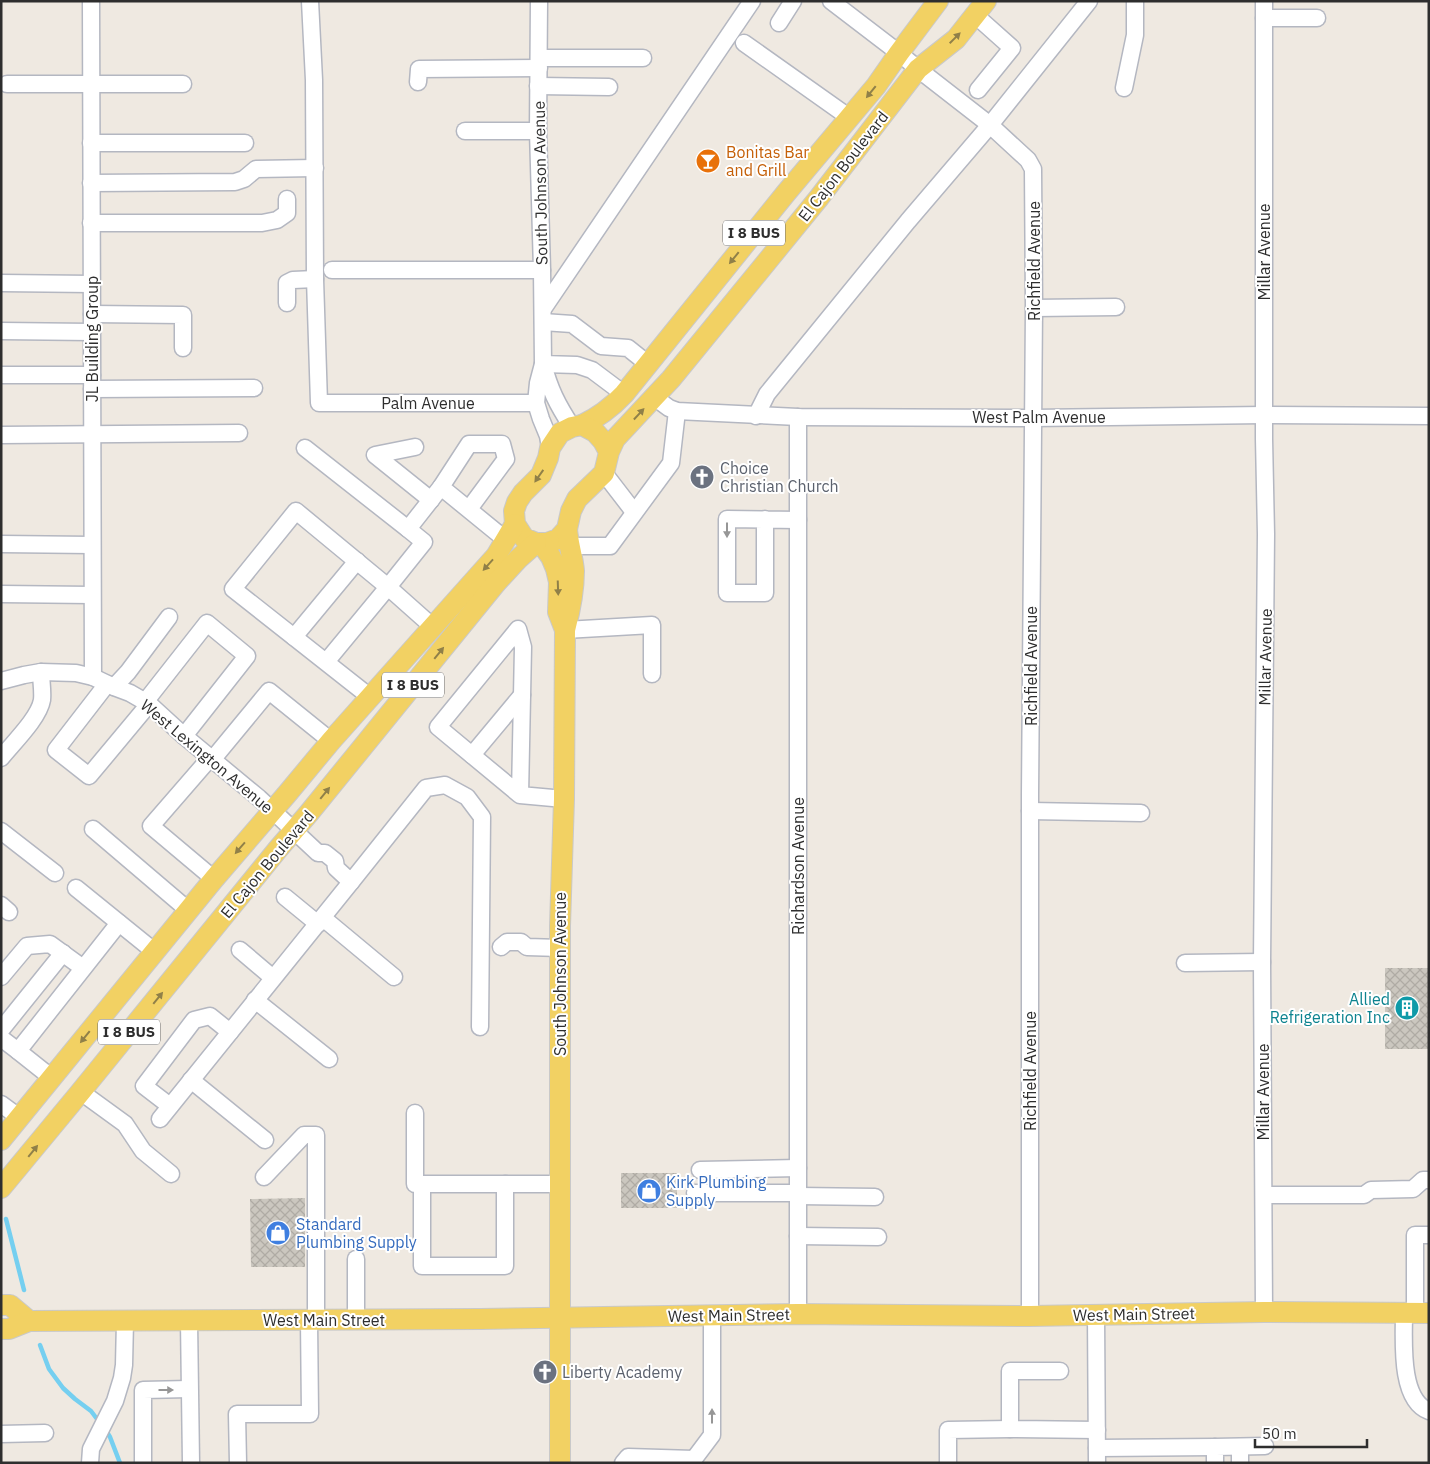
<svg xmlns="http://www.w3.org/2000/svg" width="1430" height="1464" viewBox="0 0 1430 1464" font-family="'IBM Plex Sans',sans-serif">
  <style>
    .lines { fill: none; stroke-linecap: round; stroke-linejoin: round }
    .stream { stroke: #75cff0; stroke-width: 4.5 }
    .building { fill: url(#building-cross-hatch) }
    .minor-casing { stroke: #b4b7c1; stroke-width: 19 }
    .major-casing { stroke: #c9c9c9; stroke-width: 22 }
    .minor { stroke: #fff; stroke-width: 16 }
    .major { stroke: #f2d163; stroke-width: 20 }
    .oneway { fill: #908048 }
    .oneway2 { fill: #969696 }
    .labels { text-anchor: middle; stroke-width: 4; stroke-linejoin: round; paint-order: stroke }
    .shield { fill: #fff; stroke: #6d6d6d; stroke-width: 1 }
    .shield-label { font-size: 15px; font-weight: bold; fill: #2e2e2e }
    .food-label { font-size: 16px; fill: #c56008; stroke: #fff; text-anchor: start }
    .street-label { font-size: 16px; fill: #2e2e2e; stroke: #fff }
    .worship-label { font-size: 16px; fill: #5b616d; stroke: #fff; text-anchor: start }
    .culture-label { font-size: 16px; fill: #0d838f; stroke: #fff; text-anchor: end }
    .shop-label { font-size: 16px; fill: #366cbe; stroke: #fff; text-anchor: start }
  </style>
  <defs>
    <pattern id="building-cross-hatch" width="8" height="8" patternUnits="userSpaceOnUse" patternTransform="scale(1.25)"><rect width="8" height="8" fill="#cbc7bf"/><path d="M0 0l8 8M0 8l8-8" fill="none" stroke="#afaba4"/></pattern>
  </defs>
  <rect width="100%" height="100%" fill="#efe9e1"/>
  <g class="lines">
    <g class="stream">
      <polyline points="6,1219 24,1290"/>
      <polyline points="40,1345 49,1369 63,1388 75,1399 91,1411 100,1423"/>
      <polyline points="105,1429 110,1437 120,1463"/>
    </g>
  </g>
  <g class="building">
    <rect x="1385" y="968" width="44" height="81"/>
    <rect x="621" y="1173" width="56" height="35"/>
    <polygon points="305,1198 305,1267 251,1267 250,1199"/>
  </g>
  <g class="lines">
    <defs>
      <g id="minor">
        <polyline points="91,1 93,677"/>
        <polyline points="310,1 314,80 315,279 319,403 536,403"/>
        <polyline points="539,1 538,131 542,270 543,364 577,365 592,370 624,394"/>
        <polyline points="831,1 899,53 918,69 990,125 1028,160 1033,169 1034,308 1030,795 1030,1316"/>
        <polyline points="1264,1 1264,439 1266,534 1262,962 1264,1312"/>
        <polyline points="975,15 1012,48 978,90"/>
        <polyline points="1264,18 1317,18"/>
        <polyline points="779,23 793,1"/>
        <polyline points="744,43 850,118"/>
        <polyline points="539,58 643,58"/>
        <polyline points="418,82 419,69 539,68"/>
        <polyline points="7,84 183,84"/>
        <polyline points="538,86 609,87"/>
        <polyline points="1124,88 1135,35 1135,1"/>
        <polyline points="465,131 538,131"/>
        <polyline points="91,143 245,143"/>
        <polyline points="91,183 235,182 244,179 256,169 315,168"/>
        <polyline points="91,223 262,223 277,220 287,213 287,199"/>
        <polyline points="332,270 542,270"/>
        <polyline points="1,283 92,284"/>
        <polyline points="287,303 287,283 293,280 315,279"/>
        <polyline points="1034,308 1116,307"/>
        <polyline points="543,309 752,1"/>
        <polyline points="92,314 183,315 183,348"/>
        <polyline points="543,322 572,324 601,346 628,348 648,364"/>
        <polyline points="1,331 92,332"/>
        <polyline points="1,375 92,375"/>
        <polyline points="92,389 254,388"/>
        <polyline points="654,397 669,408 677,411 798,417 1033,418 1264,415 1429,416"/>
        <polyline points="756,416 767,394 908,221 990,125 1089,1"/>
        <polyline points="798,417 798,1314"/>
        <polyline points="1,435 239,433"/>
        <polyline points="415,447 375,455 431,500"/>
        <polyline points="305,448 408,529"/>
        <path d="M 550,448 L 548,436 L 541,419 L 536,403 L 538,383 L 543,364 C 550,390 557,404 572,427"/>
        <polyline points="604,473 634,512"/>
        <polyline points="469,509 506,459 502,444 469,444 441,487 506,540"/>
        <polyline points="765,519 765,593 727,593 727,519 798,520"/>
        <polyline points="1,544 92,545"/>
        <polyline points="569,546 610,546 671,463 677,411"/>
        <polyline points="1,594 92,595"/>
        <polyline points="433,627 388,587 424,542 408,529 441,487"/>
        <polyline points="565,630 652,625 652,674"/>
        <polyline points="294,637 357,561"/>
        <polyline points="326,662 388,587 296,511 233,589 370,697"/>
        <polyline points="1,681 24,675 41,672 76,673 93,677 114,687 130,693 149,704 184,736 259,798 318,853 325,853 335,861 336,868 351,882 426,788 445,785 467,797 482,817 480,1027"/>
        <polyline points="107,684 56,750 89,776 149,704"/>
        <polyline points="114,687 128,672 169,617"/>
        <polyline points="145,702 207,623 247,656 184,736"/>
        <polyline points="472,755 522,695"/>
        <path d="M 1,758 C 13,743 39,718 42,700 C 43,691 41,681 41,672"/>
        <polyline points="210,758 151,826 214,879"/>
        <polyline points="212,760 269,691 331,741"/>
        <polyline points="520,795 523,647 518,629 438,727 520,795 564,799"/>
        <polyline points="1030,811 1141,813"/>
        <polyline points="93,829 188,910"/>
        <polyline points="1,831 55,873"/>
        <polyline points="76,888 155,952"/>
        <polyline points="285,897 318,924"/>
        <polyline points="1,905 9,912"/>
        <polyline points="323,918 394,977"/>
        <polyline points="501,947 507,942 521,942 527,947 560,948"/>
        <polyline points="240,950 273,978"/>
        <polyline points="1185,963 1262,962"/>
        <polyline points="1,977 27,946 50,944 83,968"/>
        <polyline points="255,1000 329,1059"/>
        <polyline points="1,1030 63,953"/>
        <polyline points="1,1038 18,1051 119,923"/>
        <polyline points="18,1051 52,1078"/>
        <polyline points="191,1080 265,1140"/>
        <polyline points="81,1092 125,1124 143,1151 171,1174"/>
        <polyline points="1,1104 20,1118"/>
        <polyline points="170,1106 144,1086 194,1020 210,1016 230,1032"/>
        <polyline points="415,1113 415,1184 560,1184"/>
        <polyline points="160,1119 351,882"/>
        <polyline points="700,1170 798,1168"/>
        <polyline points="264,1177 304,1135 316,1135 316,1320"/>
        <polyline points="422,1184 422,1266 505,1266 505,1184"/>
        <polyline points="695,1193 798,1193"/>
        <polyline points="1264,1195 1364,1195 1371,1190 1413,1189 1423,1180 1429,1180"/>
        <polyline points="798,1196 875,1197"/>
        <polyline points="798,1236 878,1237"/>
        <polyline points="356,1259 356,1320"/>
        <path d="M 1404,1313 C 1404,1339 1399,1400 1429,1411"/>
        <polyline points="1415,1313 1415,1235 1429,1235"/>
        <polyline points="1096,1315 1097,1463"/>
        <polyline points="189,1321 191,1463"/>
        <polyline points="1060,1371 1010,1371 1010,1429 1097,1430"/>
        <polyline points="1,1434 45,1433"/>
        <polyline points="1097,1448 1215,1447"/>
        <polyline points="694,1459 712,1435 712,1315"/>
        <polyline points="90,1463 91,1449 115,1401 122,1378 124,1365 125,1321"/>
        <polyline points="143,1463 143,1390 189,1389"/>
        <polyline points="238,1463 237,1414 310,1414 309,1320"/>
        <polyline points="623,1463 628,1457 694,1459 694,1463"/>
        <polyline points="948,1463 948,1430 1010,1429"/>
        <polyline points="1215,1463 1215,1447 1265,1446"/>
        <polyline points="1240,1463 1240,1447"/>
      </g>
      <g id="major">
        <path d="M 582,425 C 599,417 611,408 624,394 L 786,193 L 876,86 L 899,53 L 938,1"/>
        <polyline points="609,452 603,441 595,432 582,425 572,427 560,433 550,448 548,458 541,475 523,493 517,502 514,511 515,524 524,538 536,543 547,543 558,539 567,529 571,511 577,499 604,473 609,452 615,439 671,379 818,199 918,69 956,39 986,1"/>
        <path d="M 541,543 L 551,557 L 556,569 L 559,582 L 558,612 L 565,630 C 570,611 574,592 574,571 C 573,557 568,543 567,529"/>
        <polyline points="1,1140 214,879 287,794 331,741 496,556 515,524"/>
        <polyline points="1,1188 78,1095 278,849 309,813 496,583 518,559 536,543"/>
        <polyline points="1,1305 10,1305 29,1321"/>
        <polyline points="1,1329 9,1329 29,1321 480,1319 798,1314 1030,1316 1264,1312 1429,1313"/>
        <polyline points="560,1463 560,926 564,799 565,630"/>
      </g>
    </defs>
    <use href="#minor" class="minor-casing"/>
    <use href="#major" class="major-casing"/>
    <use href="#minor" class="minor"/>
    <use href="#major" class="major"/>
  </g>
  <defs><path id="oneway-solid" d="M-6-.8H1V-3.2L6.5 0L1 3.2V.8H-6Z" transform="scale(1.25)"/></defs>
  <g class="oneway">
    <use href="#oneway-solid" transform="translate(955 38) rotate(-45)"/>
    <use href="#oneway-solid" transform="translate(871 92) rotate(129)"/>
    <use href="#oneway-solid" transform="translate(734 258) rotate(129)"/>
    <use href="#oneway-solid" transform="translate(639 414) rotate(-47)"/>
    <use href="#oneway-solid" transform="translate(539 476) rotate(125)"/>
    <use href="#oneway-solid" transform="translate(488 565) rotate(132)"/>
    <use href="#oneway-solid" transform="translate(558 588) rotate(88)"/>
    <use href="#oneway-solid" transform="translate(439 653) rotate(-51)"/>
    <use href="#oneway-solid" transform="translate(325 793) rotate(-51)"/>
    <use href="#oneway-solid" transform="translate(240 848) rotate(131)"/>
    <use href="#oneway-solid" transform="translate(158 998) rotate(-51)"/>
    <use href="#oneway-solid" transform="translate(85 1037) rotate(129)"/>
    <use href="#oneway-solid" transform="translate(33 1151) rotate(-51)"/>
  </g>
  <g class="oneway2">
    <use href="#oneway-solid" transform="translate(727 530) rotate(90)"/>
    <use href="#oneway-solid" transform="translate(166 1390)"/>
    <use href="#oneway-solid" transform="translate(712 1416) rotate(-90)"/>
  </g>
  <defs>
    <symbol id="bar-disc" viewBox="-11 -11 22 22"><circle r="9.5" fill="#e8710a" stroke="#fff"/><path d="M-6-5H6L.8 .8V4.5H3.5V6h-7V4.5H-.8V.8Z" fill="#fff"/></symbol>
    <symbol id="church-disc" viewBox="-11 -11 22 22"><circle r="9.5" fill="#6b7280" stroke="#fff"/><path d="M-1.2-6h2.4v3.5h3.3v2.4h-3.3V6h-2.4V-.1h-3.3v-2.4h3.3Z" fill="#fff"/></symbol>
    <symbol id="building-disc" viewBox="-11 -11 22 22"><circle r="9.5" fill="#0f9aa8" stroke="#fff"/><path d="M-4-6H4V6H1V3H-1V6H-4ZM-2.5-4.3h1.7v1.8h-1.7ZM.8-4.3h1.7v1.8H.8ZM-2.5-1h1.7V.8h-1.7ZM.8-1h1.7V.8H.8Z" fill="#fff"/></symbol>
    <symbol id="shop-disc" viewBox="-11 -11 22 22"><circle r="9.5" fill="#3f7fe0" stroke="#fff"/><path d="M-5-2.5h2.3a2.7 3.5 0 0 1 5.4 0H5L5.5 6h-11ZM-1.5-2.5h3a1.5 2.3 0 0 0-3 0Z" fill="#fff"/></symbol>
  </defs>
  <g fill-rule="evenodd">
    <use href="#bar-disc" x="694" y="147" width="28" height="28"/>
    <use href="#church-disc" x="688" y="463" width="28" height="28"/>
    <use href="#building-disc" x="1393" y="994" width="28" height="28"/>
    <use href="#shop-disc" x="635" y="1177" width="28" height="28"/>
    <use href="#shop-disc" x="264" y="1219" width="28" height="28"/>
    <use href="#church-disc" x="531" y="1358" width="28" height="28"/>
  </g>
  <g class="labels">
    <g class="shield">
      <rect x="723" y="220.5" width="62" height="25" rx="4"/>
      <rect x="382" y="672.5" width="62" height="25" rx="4"/>
      <rect x="98" y="1019.5" width="62" height="25" rx="4"/>
    </g>
    <g class="shield-label">
      <text x="754" y="238">I 8 BUS</text>
      <text x="413" y="690">I 8 BUS</text>
      <text x="129" y="1037">I 8 BUS</text>
    </g>
    <g class="food-label">
      <text x="726" y="158">Bonitas Bar<tspan x="726" dy="18">and Grill</tspan></text>
    </g>
    <g class="street-label">
      <text transform="translate(843 166) rotate(-52)" y="6">El Cajon Boulevard</text>
      <text transform="translate(540 183) rotate(-91)" y="6">South Johnson Avenue</text>
      <text transform="translate(1264 252) rotate(-90)" y="6">Millar Avenue</text>
      <text transform="translate(1034 261) rotate(-90)" y="6">Richfield Avenue</text>
      <text transform="translate(92 339) rotate(-90)" y="6">JL Building Group</text>
      <text x="428" y="409">Palm Avenue</text>
      <text x="1039" y="423">West Palm Avenue</text>
      <text transform="translate(1265 657) rotate(-89)" y="6">Millar Avenue</text>
      <text transform="translate(1031 666) rotate(-90)" y="6">Richfield Avenue</text>
      <text transform="translate(207 756) rotate(40)" y="6">West Lexington Avenue</text>
      <text transform="translate(267 864) rotate(-50)" y="6">El Cajon Boulevard</text>
      <text transform="translate(798 866) rotate(-90)" y="6">Richardson Avenue</text>
      <text transform="translate(560 974) rotate(-90)" y="6">South Johnson Avenue</text>
      <text transform="translate(1030 1071) rotate(-90)" y="6">Richfield Avenue</text>
      <text transform="translate(1263 1092) rotate(-90)" y="6">Millar Avenue</text>
      <text transform="translate(1134 1314) rotate(-1)" y="6">West Main Street</text>
      <text transform="translate(729 1315) rotate(-1)" y="6">West Main Street</text>
      <text x="324" y="1326">West Main Street</text>
    </g>
    <g class="worship-label">
      <text x="720" y="474">Choice<tspan x="720" dy="18">Christian Church</tspan></text>
      <text x="562" y="1378">Liberty Academy</text>
    </g>
    <g class="culture-label">
      <text x="1390" y="1005">Allied<tspan x="1390" dy="18">Refrigeration Inc</tspan></text>
    </g>
    <g class="shop-label">
      <text x="666" y="1188">Kirk Plumbing<tspan x="666" dy="18">Supply</tspan></text>
      <text x="296" y="1230">Standard<tspan x="296" dy="18">Plumbing Supply</tspan></text>
    </g>
  </g>
  <rect width="1430" height="1464" fill="none" stroke="#2e2e2e" stroke-width="5"/>
  <path d="M1255 1439v8h112v-8" fill="none" stroke="#2e2e2e" stroke-width="2.5"/>
  <text x="1262" y="1439" font-size="15" fill="#2e2e2e" stroke="#ffffff" stroke-width="4" paint-order="stroke">50 m</text>
</svg>
